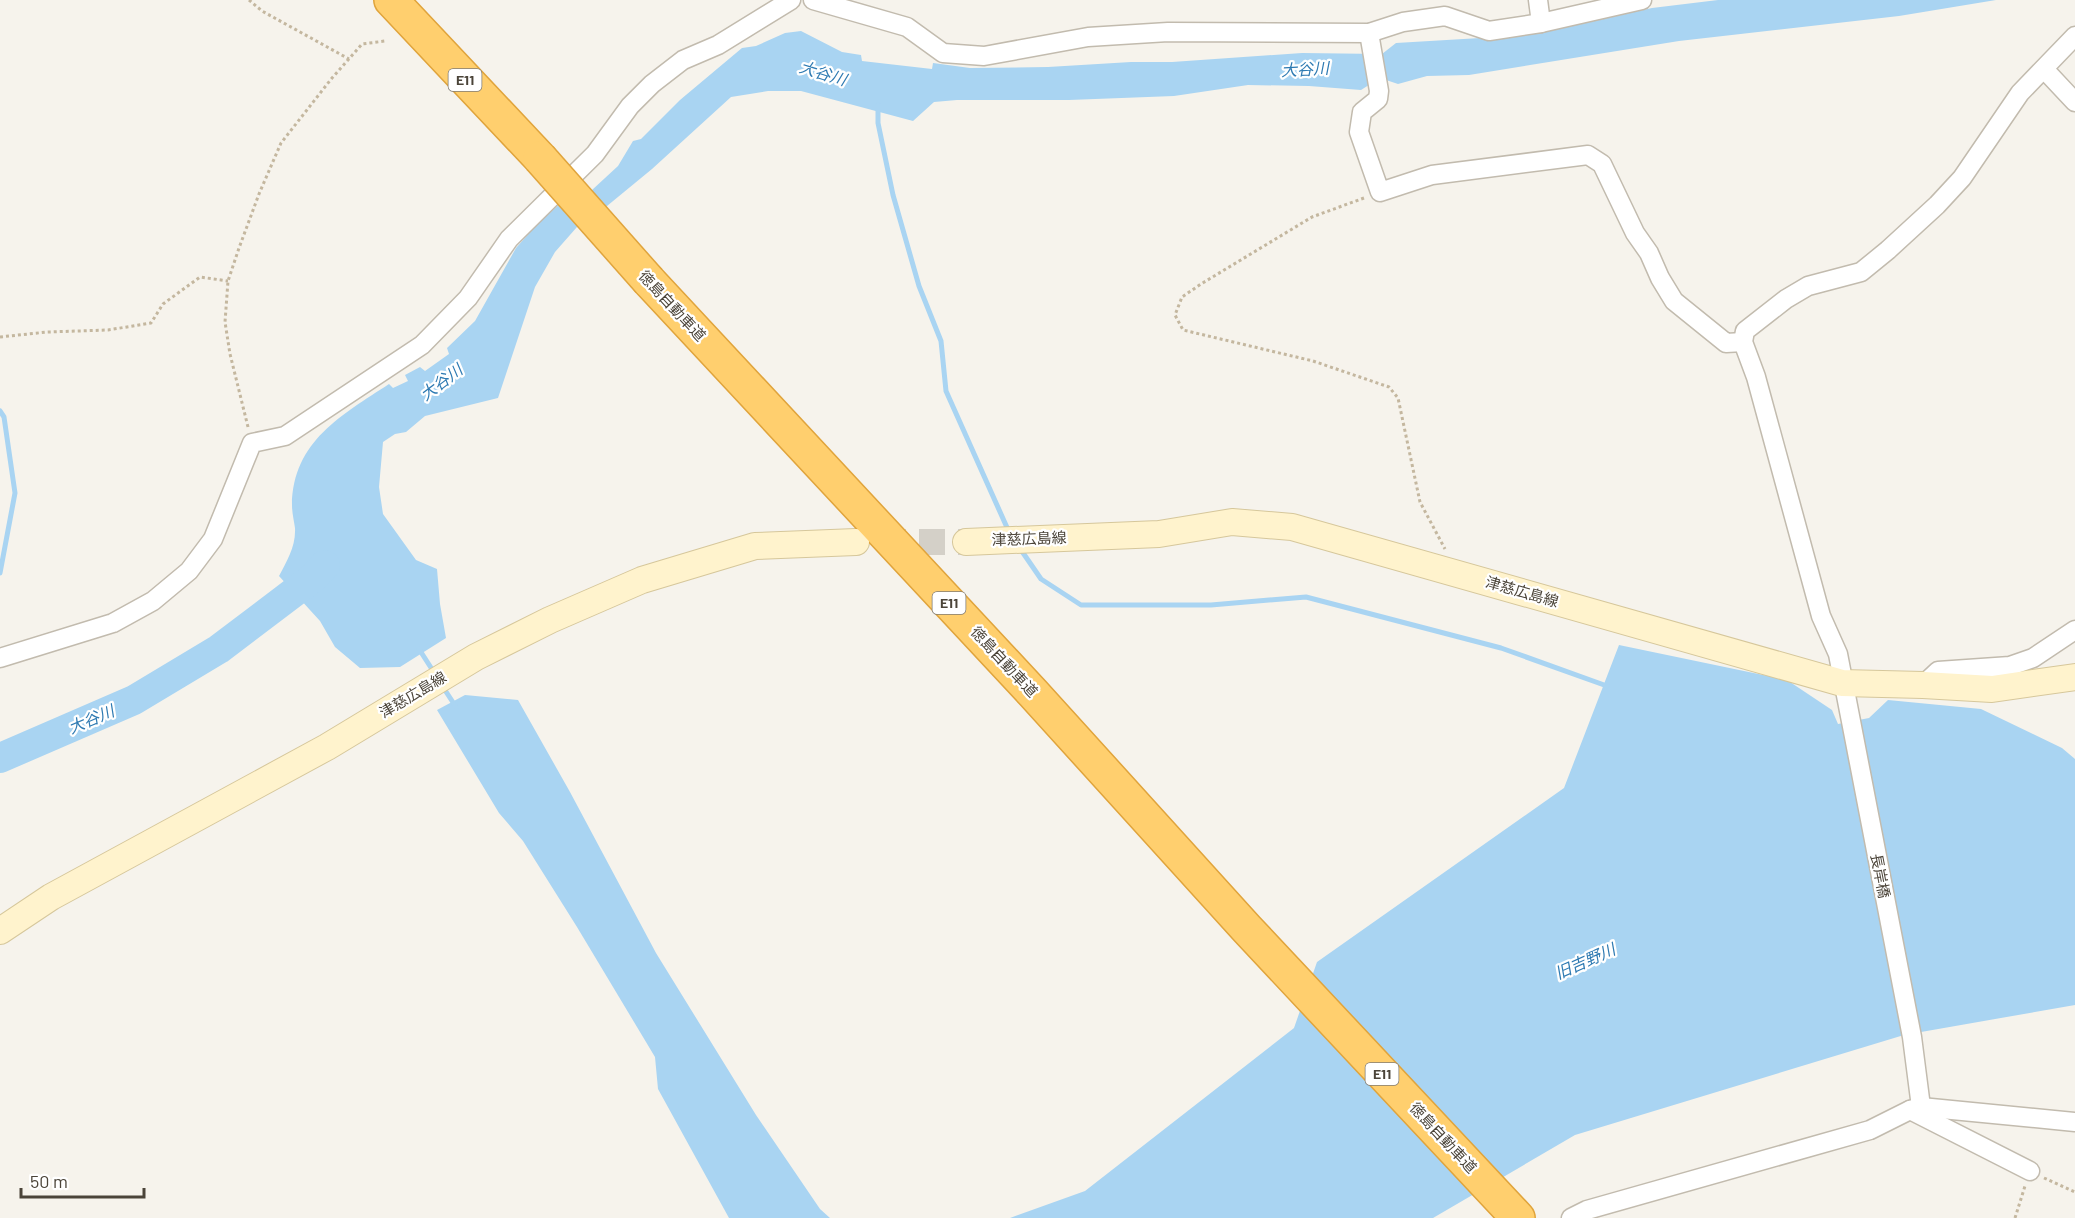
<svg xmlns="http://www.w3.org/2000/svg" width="2075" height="1218" viewBox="0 0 2075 1218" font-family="Barlow,'Noto Sans JP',sans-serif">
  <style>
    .water { fill: #a9d4f2 }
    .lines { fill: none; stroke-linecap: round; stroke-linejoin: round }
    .stream { stroke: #a9d4f2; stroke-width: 5 }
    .river { stroke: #a9d4f2; stroke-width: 30 }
    .secondary-tunnel { stroke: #d4d0c8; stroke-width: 26; stroke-dasharray: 26 13; stroke-linecap: butt }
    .minor-casing { stroke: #c2bbae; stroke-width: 21 }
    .secondary-casing { stroke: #d6c79b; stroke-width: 28 }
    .motorway-casing { stroke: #e0a43c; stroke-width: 36 }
    .path { stroke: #c4b79f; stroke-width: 3; stroke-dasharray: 3 3; stroke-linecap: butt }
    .minor { stroke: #fff; stroke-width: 18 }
    .secondary { stroke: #fff3cd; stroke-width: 26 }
    .motorway { stroke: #ffcf6e; stroke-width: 33 }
    .motorway-bridge-casing { stroke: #e0a43c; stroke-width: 36; stroke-linecap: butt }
    .motorway-bridge { stroke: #ffcf6e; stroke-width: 33 }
    .labels { text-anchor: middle; stroke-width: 4.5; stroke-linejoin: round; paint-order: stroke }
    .shield { fill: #fff; stroke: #817c74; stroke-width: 1.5 }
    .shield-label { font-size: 14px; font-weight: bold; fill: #4b4439 }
    .street-label { font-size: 15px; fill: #4b4439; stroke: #fff }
    .water-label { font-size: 16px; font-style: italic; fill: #2e7ab2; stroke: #fff }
  </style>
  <rect width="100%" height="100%" fill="#f6f3ec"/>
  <g class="water">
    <path d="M 1718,0 L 1996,0 L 1899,16 L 1679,41 L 1469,75 L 1427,76 L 1398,84 L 1386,80 L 1372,83 L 1361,90 L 1309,86 L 1248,85 L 1174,96 L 1069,100 L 957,100 L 934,102 L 913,121 L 801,91 L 768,91 L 731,97 L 652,169 L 607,206 L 577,227 L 555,252 L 535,287 L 498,398 L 425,416 L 406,432 L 395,434 L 383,442 L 379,487 L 383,514 L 416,560 L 437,569 L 440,604 L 446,638 L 400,667 L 360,668 L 335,647 L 320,621 L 279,576 C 287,561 296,546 295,528 C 294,521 292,513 292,505 C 293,441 342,415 389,384 L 393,388 L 408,381 L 405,375 L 420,367 L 425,371 L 449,354 L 447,348 L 475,321 L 516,248 L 539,222 L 560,204 L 565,209 L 592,190 L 618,166 L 633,141 L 641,139 L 680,100 L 742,48 L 756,46 L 785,33 L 801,31 L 842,52 L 861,55 L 862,61 L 932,69 L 933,63 L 970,68 L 1048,67 L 1131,62 L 1172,62 L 1302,53 L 1382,54 L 1396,43 L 1514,36 L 1550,31 L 1652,8 Z"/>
    <polygon points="1619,645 1787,680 1832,710 1838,724 1869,718 1888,700 1981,709 2062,748 2075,759 2075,1005 1904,1035 1575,1135 1433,1218 1010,1218 1085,1191 1294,1028 1317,962 1564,788"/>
    <polygon points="465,695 518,700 570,792 656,953 756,1115 820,1209 830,1218 729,1218 658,1089 655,1057 577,927 523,841 499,813 437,710"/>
  </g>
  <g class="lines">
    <g class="stream">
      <polyline points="878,105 878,123 893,195 919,286 941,341 946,391 1009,532"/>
      <polyline points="0,411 4,417 15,493 0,573"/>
      <polyline points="1019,547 1041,579 1081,605 1211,605 1306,597 1501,648 1607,686"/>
      <polyline points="419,649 435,674"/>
      <polyline points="441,684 456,707"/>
    </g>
    <polyline class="river" points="0,758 134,700 219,649 314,577 325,565"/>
    <polyline class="secondary-tunnel" points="880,542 966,542"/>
    <defs>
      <g id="minor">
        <polyline points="813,0 907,27 943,53 984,56 1088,37 1168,32 1369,33 1403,22 1445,16 1489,31 1541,23 1642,0"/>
        <polyline points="1538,0 1541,23"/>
        <polyline points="1369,33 1379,91 1378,99 1362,112 1359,132 1380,192 1432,175 1588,155 1602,164 1635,233 1649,253 1660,278 1674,301 1726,343 1743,342"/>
        <polyline points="2044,69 2075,102"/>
        <polyline points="0,658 113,623 153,601 189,571 213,539 252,443 285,436 422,345 468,298 509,239 595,154 630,106 652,84 683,60 718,45 791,0"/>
        <polyline points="1923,685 1938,671 2010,666 2033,658 2075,630"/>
        <polyline points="1921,1107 2075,1122"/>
        <polyline points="1910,1110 2030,1171"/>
        <polyline points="1571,1218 1587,1210 1870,1130 1910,1110 1921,1107 1912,1037 1838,654 1821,616 1756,377 1743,342 1745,331 1786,299 1808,286 1861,272 1888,250 1937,205 1962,178 2020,93 2075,36"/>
      </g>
      <g id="secondary">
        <polyline points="966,542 1159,534 1232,522 1292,527 1842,683 1923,685 1992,689 2075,677"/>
        <polyline points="0,931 51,897 327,747 476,657 550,620 642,580 755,546 856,542"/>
      </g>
      <g id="motorway">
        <polyline points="391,0 540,158"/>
        <polyline points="649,281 1033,693 1247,929 1518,1218"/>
      </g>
    </defs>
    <use href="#minor" class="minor-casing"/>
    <use href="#secondary" class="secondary-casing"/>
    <use href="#motorway" class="motorway-casing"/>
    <g class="path">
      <polyline points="249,0 262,11 349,59"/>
      <polyline points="1364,198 1312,217 1201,284 1182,297 1175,315 1183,330 1313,361 1389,387 1398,398 1420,502 1445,549"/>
      <polyline points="0,337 47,332 108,330 151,323 163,304 200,277 228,281"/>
      <polyline points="248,427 230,354 225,322 228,281 239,248 259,194 281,143 332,78 362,44 385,41"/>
      <polyline points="2044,1178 2075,1192"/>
      <polyline points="2015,1218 2025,1186"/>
    </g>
    <use href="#minor" class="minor"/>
    <use href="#secondary" class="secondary"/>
    <use href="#motorway" class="motorway"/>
    <defs>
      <polyline id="motorway-bridge" points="540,158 649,281"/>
    </defs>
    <use href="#motorway-bridge" class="motorway-bridge-casing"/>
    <use href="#motorway-bridge" class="motorway-bridge"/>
  </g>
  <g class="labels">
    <g class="shield">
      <rect x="448.5" y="69" width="33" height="22" rx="4.5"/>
      <rect x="932.5" y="592" width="33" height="22" rx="4.5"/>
      <rect x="1365.5" y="1063" width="33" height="22" rx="4.5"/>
    </g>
    <g class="shield-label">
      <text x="465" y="85">E11</text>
      <text x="949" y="608">E11</text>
      <text x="1382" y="1079">E11</text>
    </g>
    <g class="street-label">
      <text transform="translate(672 306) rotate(47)" y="5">徳島自動車道</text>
      <text transform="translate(1029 539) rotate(-2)" y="5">津慈広島線</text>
      <text transform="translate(1522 592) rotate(16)" y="5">津慈広島線</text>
      <text transform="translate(1004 662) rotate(47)" y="5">徳島自動車道</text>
      <text transform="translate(413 695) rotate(-31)" y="5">津慈広島線</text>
      <text transform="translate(1880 876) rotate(79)" y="5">長岸橋</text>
      <text transform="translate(1443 1138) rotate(47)" y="5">徳島自動車道</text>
    </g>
    <g class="water-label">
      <text transform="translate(1305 69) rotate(-3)" y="6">大谷川</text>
      <text transform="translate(823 73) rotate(17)" y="6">大谷川</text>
      <text transform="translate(441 382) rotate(-37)" y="6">大谷川</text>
      <text transform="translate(91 719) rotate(-23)" y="6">大谷川</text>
      <text transform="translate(1585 961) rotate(-24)" y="6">旧吉野川</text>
    </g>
  </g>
  <path d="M21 1188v9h123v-9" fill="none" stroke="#4b4439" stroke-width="3"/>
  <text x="30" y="1188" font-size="18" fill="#4b4439" stroke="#ffffff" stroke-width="4.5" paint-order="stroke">50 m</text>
</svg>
